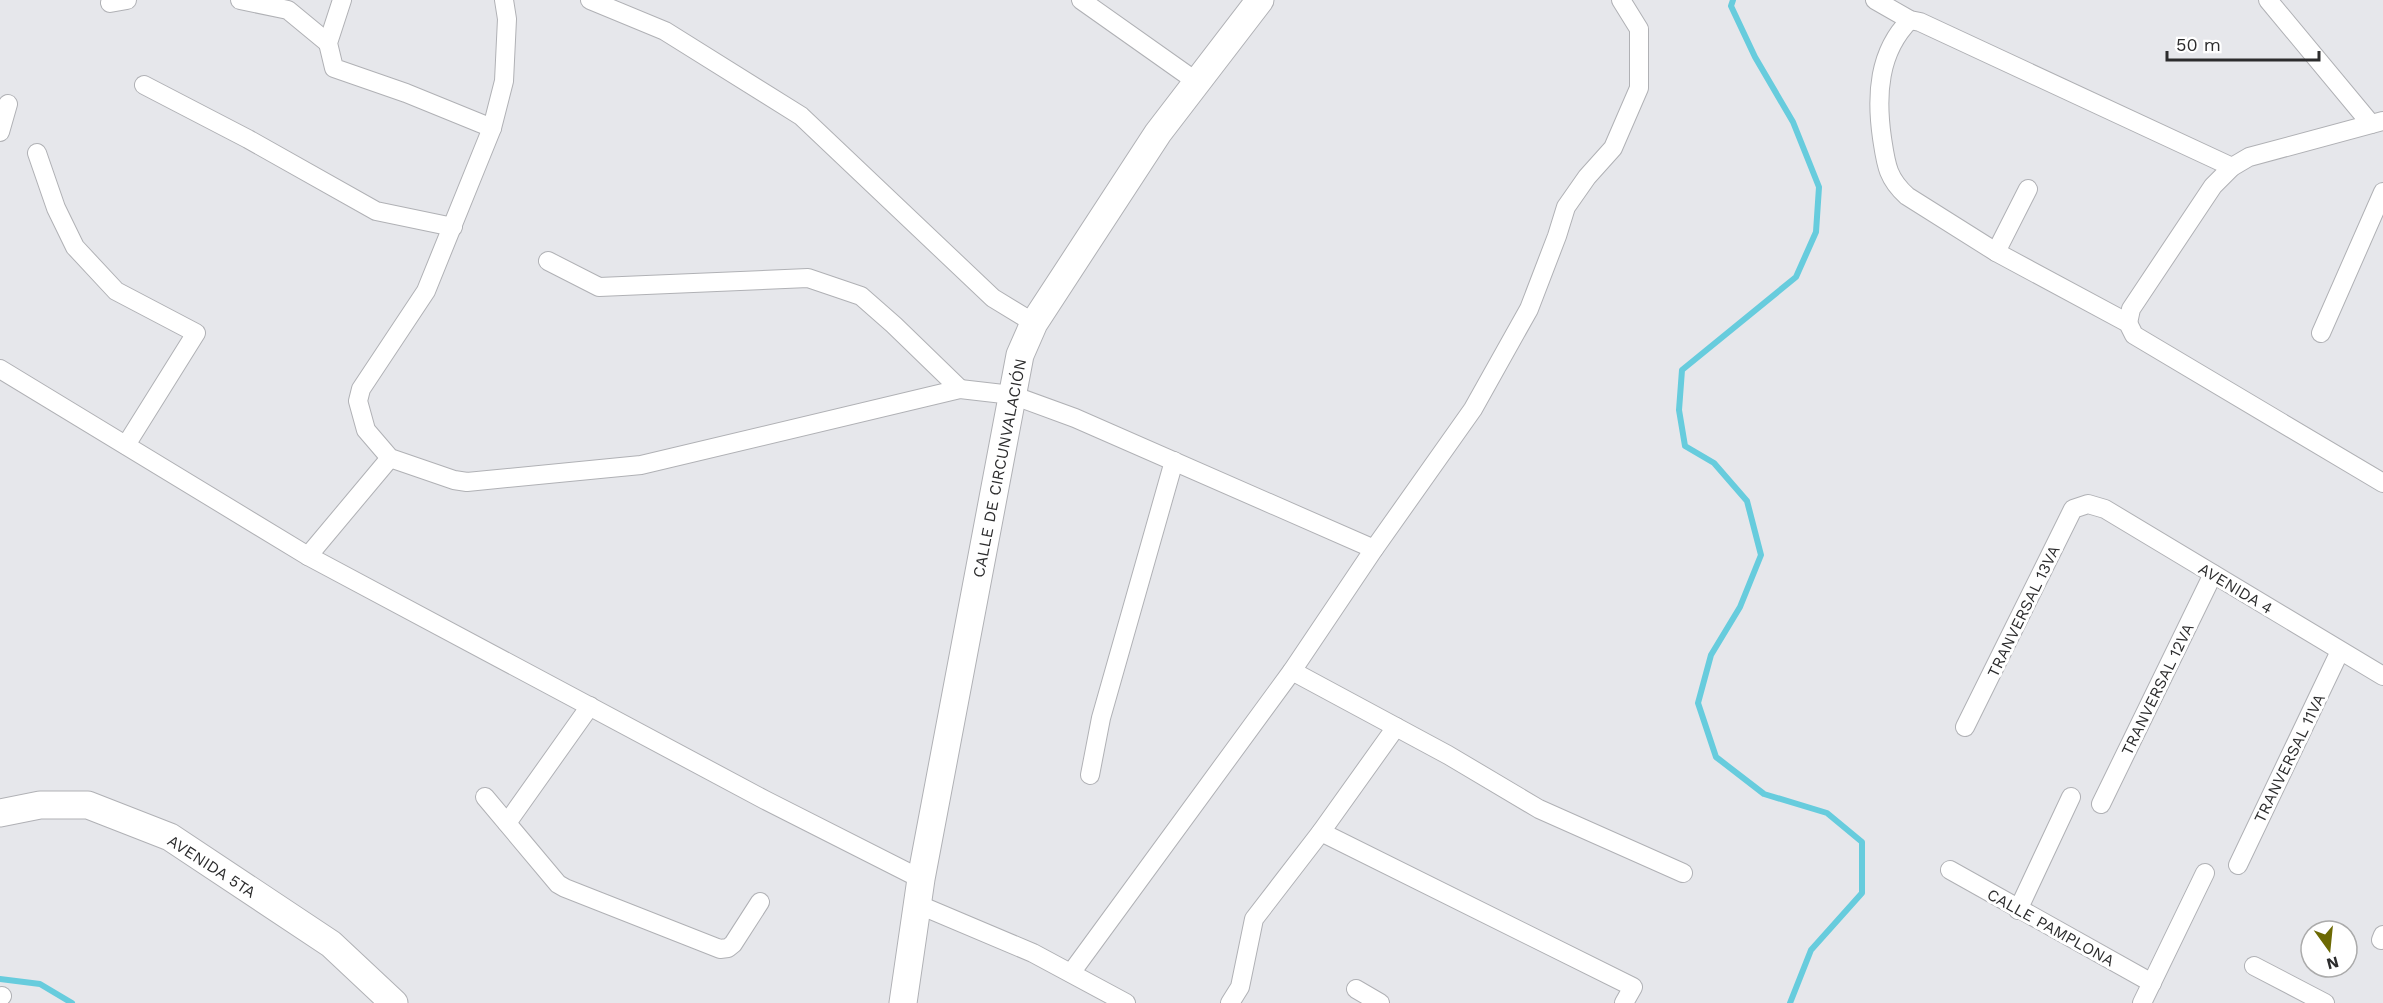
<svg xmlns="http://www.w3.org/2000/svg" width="2383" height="1003" viewBox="0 0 2383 1003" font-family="'Work Sans',sans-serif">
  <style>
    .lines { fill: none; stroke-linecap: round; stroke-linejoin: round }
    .stream { stroke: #67ccdd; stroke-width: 6 }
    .street-casing { stroke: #b0b1b5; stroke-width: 20 }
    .secondary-casing { stroke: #b0b1b5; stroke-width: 29 }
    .street { stroke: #fff; stroke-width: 18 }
    .secondary { stroke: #fff; stroke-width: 27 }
    .labels { text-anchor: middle; stroke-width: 6; stroke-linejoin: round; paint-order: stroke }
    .street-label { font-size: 16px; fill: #2c2c2d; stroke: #fff }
  </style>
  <rect width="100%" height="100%" fill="#e6e7eb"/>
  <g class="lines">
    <g class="stream">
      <polyline points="1733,0 1731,6 1755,57 1793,122 1819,187 1816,232 1796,277 1682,370 1679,410 1685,446 1714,463 1747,501 1761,555 1740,607 1711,655 1698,703 1716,757 1764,794 1827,813 1862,842 1862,893 1811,950 1790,1003"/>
      <polyline points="0,979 40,984 72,1003"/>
    </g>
    <defs>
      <g id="street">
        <polyline points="240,0 288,10 328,43"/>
        <polyline points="342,0 328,43 334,68 406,93 492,128"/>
        <polyline points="504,0 507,19 504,81 492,128 426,291 361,389 358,401 366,430 390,458 454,480 467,482 641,465 960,389 1012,395 1075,418 1374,549"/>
        <polyline points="590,0 665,31 801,116 993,298 1034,323"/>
        <polyline points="1081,0 1197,82"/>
        <polyline points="1875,0 1910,20 1920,22 2232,167"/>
        <polyline points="2268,0 2371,124"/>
        <polyline points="110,3 127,0"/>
        <path d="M 1910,20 C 1878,52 1876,96 1882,138 C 1886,164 1887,178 1907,196 L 1996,252 L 2128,323 L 2134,335 L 2383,483"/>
        <polyline points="144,85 248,139 376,211 453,227"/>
        <polyline points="0,132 8,104"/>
        <polyline points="37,153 56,208 75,247 116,291 196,333 126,445"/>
        <polyline points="1996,252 2028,189"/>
        <polyline points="548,261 599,287 808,278 861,296 894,325 960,389"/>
        <polyline points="2128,323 2131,309 2213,186 2232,167 2249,157 2383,121"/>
        <polyline points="2321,333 2383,192"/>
        <polyline points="0,369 308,556 765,800 921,879"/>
        <polyline points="308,556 390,458"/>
        <polyline points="1292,671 1448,755 1539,809 1683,873"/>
        <polyline points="1965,727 2073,509 2088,504 2105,509 2383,676"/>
        <polyline points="1090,775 1101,718 1174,461"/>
        <polyline points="485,797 558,884 565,888 720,949 728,948 733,944 760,902"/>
        <polyline points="2101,804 2213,574"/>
        <polyline points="507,823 590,706"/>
        <polyline points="1321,832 1633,987 1624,1003"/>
        <polyline points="2238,865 2340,651"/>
        <polyline points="1950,870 2152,983"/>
        <polyline points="917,904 1033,953 1126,1003"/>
        <polyline points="2018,910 2071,797"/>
        <polyline points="2381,940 2383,935"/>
        <polyline points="2254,966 2325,1003"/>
        <polyline points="1071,973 1292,671 1374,549 1473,409 1529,309 1557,236 1566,207 1587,177 1613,148 1639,88 1639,29 1621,0"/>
        <polyline points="1356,989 1380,1003"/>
        <polyline points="0,997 2,996"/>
        <polyline points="1230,1003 1240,987 1254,919 1321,832 1396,727"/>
        <polyline points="2142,1003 2205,873"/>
      </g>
      <g id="secondary">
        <polyline points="0,813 40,805 88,805 170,837 331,944 394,1003"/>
        <polyline points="903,1003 921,879 1020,355 1034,323 1158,133 1260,0"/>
      </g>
    </defs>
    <use href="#street" class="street-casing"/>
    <use href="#secondary" class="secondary-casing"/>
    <use href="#street" class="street"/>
    <use href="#secondary" class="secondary"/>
  </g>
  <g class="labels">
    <g class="street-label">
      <text transform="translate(999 468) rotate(-79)" y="6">CALLE DE CIRCUNVALACIÓN</text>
      <text transform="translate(2236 588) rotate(31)" y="6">AVENIDA 4</text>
      <text transform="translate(2023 611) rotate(-64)" y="6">TRANVERSAL 13VA</text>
      <text transform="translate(2157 689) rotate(-64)" y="6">TRANVERSAL 12VA</text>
      <text transform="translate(2289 758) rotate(-64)" y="6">TRANVERSAL 11VA</text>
      <text transform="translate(212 866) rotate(33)" y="6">AVENIDA 5TA</text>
      <text transform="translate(2051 927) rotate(29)" y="6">CALLE PAMPLONA</text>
    </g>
  </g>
  <g transform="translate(2329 949) rotate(165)"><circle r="28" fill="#ffffff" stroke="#ababab" stroke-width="1.5"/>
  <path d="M0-4.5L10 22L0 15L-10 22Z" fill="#6c6903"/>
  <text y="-9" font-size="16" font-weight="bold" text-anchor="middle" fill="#2c2c2d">N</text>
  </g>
  <path d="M2167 51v9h152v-9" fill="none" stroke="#2c2c2d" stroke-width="3"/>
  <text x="2176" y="51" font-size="18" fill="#2c2c2d" stroke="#ffffff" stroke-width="4.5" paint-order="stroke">50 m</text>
</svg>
